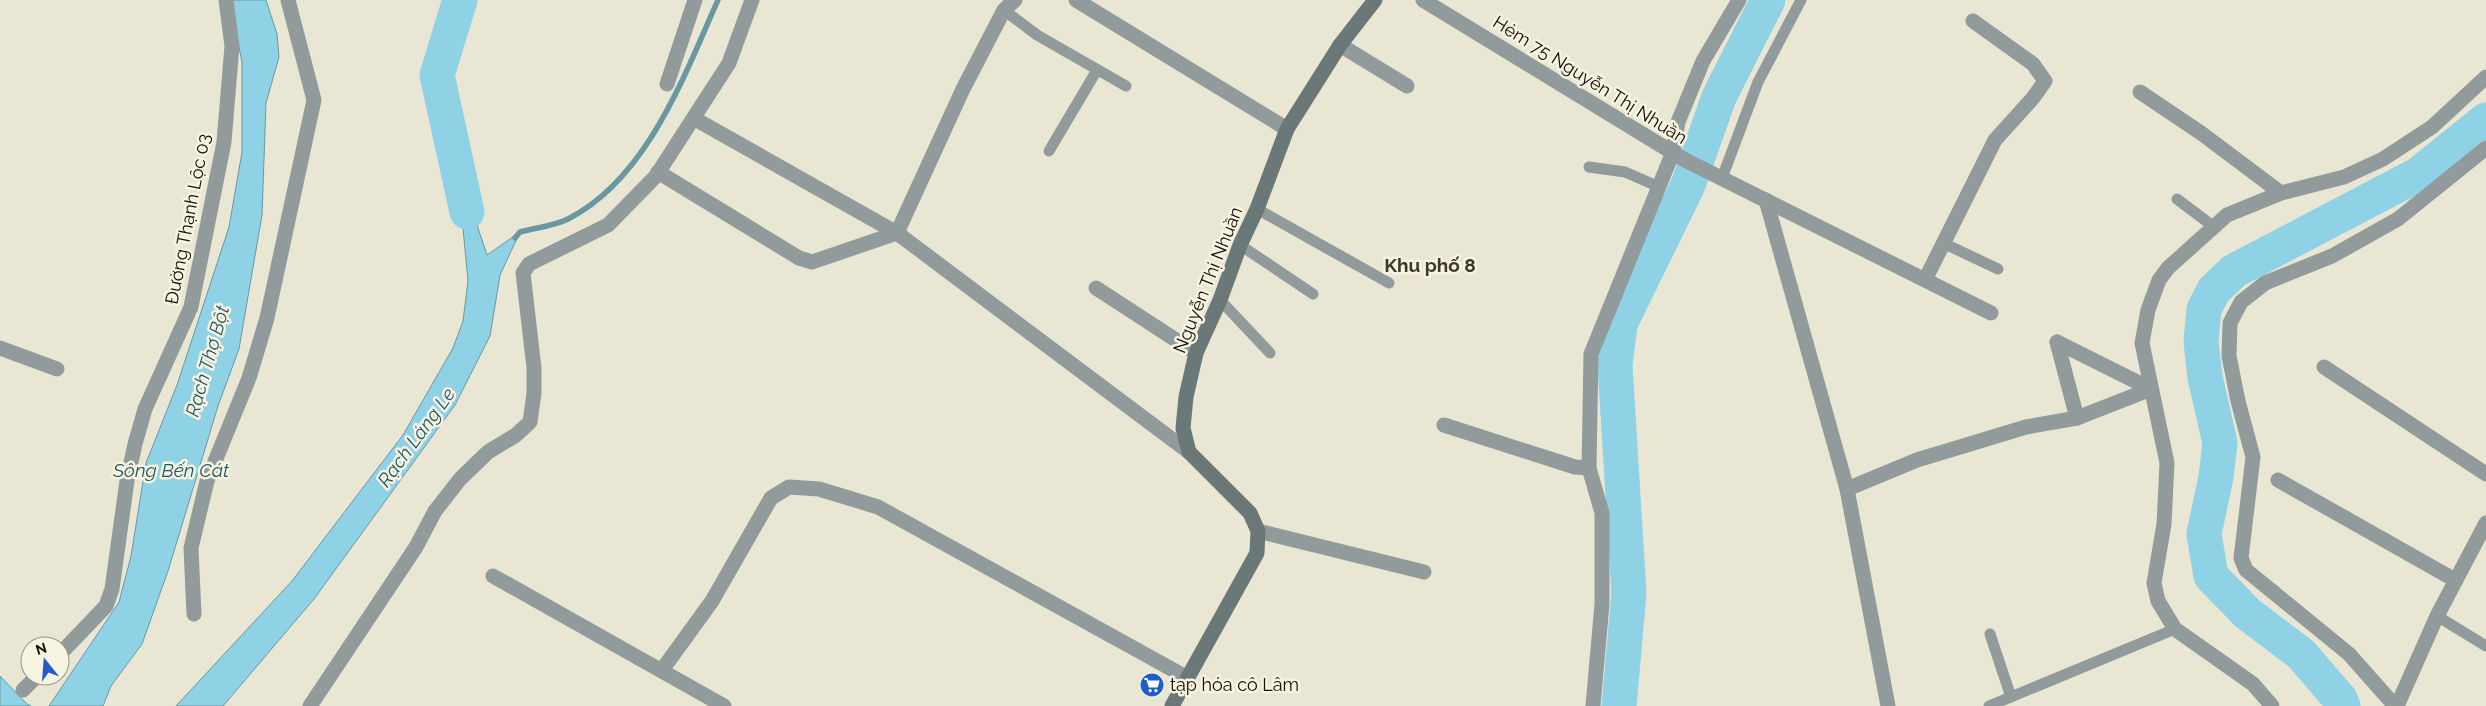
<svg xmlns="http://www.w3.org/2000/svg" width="2486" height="706" viewBox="0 0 2486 706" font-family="Raleway,sans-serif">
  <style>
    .water { fill: #8fd2e5; stroke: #6998a3 }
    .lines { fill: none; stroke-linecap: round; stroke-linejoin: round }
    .stream { stroke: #6998a3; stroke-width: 5.5 }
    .river { stroke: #8fd2e5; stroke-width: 35 }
    .lane { stroke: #929b9c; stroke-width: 11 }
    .street { stroke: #929b9c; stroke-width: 15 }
    .secondary { stroke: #6a7878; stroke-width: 15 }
    .labels { text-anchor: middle; stroke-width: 5; stroke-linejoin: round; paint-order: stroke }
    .street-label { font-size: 18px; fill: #100f09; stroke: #f7f3e1 }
    .poi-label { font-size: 18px; fill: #100f09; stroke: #f7f3e1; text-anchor: start }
    .neighbourhood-label { font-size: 19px; font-weight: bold; fill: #3c392a; stroke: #f7f3e1 }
    .water-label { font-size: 19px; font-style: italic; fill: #205765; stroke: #f7f3e1 }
  </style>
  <rect width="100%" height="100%" fill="#eae6d4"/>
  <g class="water">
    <polygon points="229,0 266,0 277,34 279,57 266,103 262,215 239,349 218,406 168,571 142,644 111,686 103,706 49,706 119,602 131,556 146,463 177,385 229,227 242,152 242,62"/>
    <polygon points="457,165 487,255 520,232 500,275 490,336 455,405 314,599 223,706 176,706 292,581 403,435 453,348 463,321 468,281"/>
    <polygon points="0,676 27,704 31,706 0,706"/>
  </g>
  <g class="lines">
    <path class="stream" d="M 515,238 L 520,232 C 535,228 554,226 568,219 C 647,179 684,76 718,0"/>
    <g class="river">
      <polyline points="460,0 437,75 467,212"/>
      <polyline points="1619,706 1629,593 1615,365 1620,324 1688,185 1719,97 1768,0"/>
      <polyline points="2343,706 2340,699 2301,654 2247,613 2211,576 2204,534 2216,477 2220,443 2205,377 2201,342 2204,309 2214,290 2234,271 2419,174 2486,120"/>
    </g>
    <g class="lane">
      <polyline points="1004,10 1037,35 1126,86"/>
      <polyline points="1049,151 1097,70"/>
      <polyline points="1589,167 1625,172 1657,186"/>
      <polyline points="1722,178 1758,82 1801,0"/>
      <polyline points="2177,199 2214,227"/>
      <polyline points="1257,209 1389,283"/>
      <polyline points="1943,243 1998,269"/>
      <polyline points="1240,245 1313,294"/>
      <polyline points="1220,300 1270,353"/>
      <polyline points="2437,616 2486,646"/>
      <polyline points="1990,634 2011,697"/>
      <polyline points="1989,706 2175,629"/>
    </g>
    <g class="street">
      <polyline points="1076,0 1287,129"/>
      <polyline points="1423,0 1685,160 1991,313"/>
      <polyline points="1340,45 1407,86"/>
      <polyline points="667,84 695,0"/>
      <polyline points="2140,92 2201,133 2281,193"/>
      <polyline points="695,119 897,233 1189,452"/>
      <polyline points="658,172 799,258 812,262 897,233 963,89 1004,10 1015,0"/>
      <polyline points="1766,200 1847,489 1888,706"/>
      <polyline points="1925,280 1995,140 2033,98 2045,81 2033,64 1973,21"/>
      <polyline points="1096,288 1196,353"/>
      <polyline points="2057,342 2151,389"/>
      <polyline points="2057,342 2077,418"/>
      <polyline points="0,348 57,369"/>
      <polyline points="2324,367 2486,474"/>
      <polyline points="1444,425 1575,467 1589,468"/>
      <polyline points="2278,480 2455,580"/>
      <polyline points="1847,489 1917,460 2026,427 2077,418 2151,389"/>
      <polyline points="1258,531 1424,572"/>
      <polyline points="493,576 724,706"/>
      <polyline points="194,614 191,548 207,481 249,378 267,318 314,100 288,0"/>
      <polyline points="60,654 106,606 112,589 127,481 135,444 145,409 191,307 224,142 232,46 226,0"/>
      <polyline points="662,670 712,601 771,498 789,487 819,489 878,507 1186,677"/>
      <polyline points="23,690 37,676"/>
      <polyline points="310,706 416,547 435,511 460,479 488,452 516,435 530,422 534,393 534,368 523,273 529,264 608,225 656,176 729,63 752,0"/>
      <polyline points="1593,706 1602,604 1602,513 1589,468 1591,354 1673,152 1678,122 1703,61 1739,0"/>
      <polyline points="2272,706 2253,684 2175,629 2158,601 2154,583 2164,524 2167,463 2142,343 2148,310 2159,280 2168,268 2227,215 2281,193 2344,177 2383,159 2432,127 2486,77"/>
      <polyline points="2395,706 2349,654 2246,570 2241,558 2253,457 2238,401 2229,356 2230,323 2241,302 2265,283 2332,256 2398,219 2486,148"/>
      <polyline points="2397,706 2437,616 2486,523"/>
    </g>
    <polyline class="secondary" points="1172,706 1257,553 1258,531 1250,513 1189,452 1183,428 1186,397 1196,353 1220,300 1240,245 1257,209 1287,129 1340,45 1375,0"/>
  </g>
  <defs>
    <symbol id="supermarket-disc" viewBox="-11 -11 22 22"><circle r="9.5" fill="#1f5dc9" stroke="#f7f3e1"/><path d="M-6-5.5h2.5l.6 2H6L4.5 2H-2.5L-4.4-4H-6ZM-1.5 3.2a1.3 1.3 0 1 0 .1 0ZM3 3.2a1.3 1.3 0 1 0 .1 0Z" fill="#fff"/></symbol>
  </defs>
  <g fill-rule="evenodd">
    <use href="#supermarket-disc" x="1138" y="671" width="28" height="28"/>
  </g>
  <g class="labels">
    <g class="street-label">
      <text transform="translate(1590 80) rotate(32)" y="6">Hẻm 75 Nguyễn Thị Nhuần</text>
      <text transform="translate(188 219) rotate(-79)" y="6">Đường Thạnh Lộc 03</text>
      <text transform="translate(1208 280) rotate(-68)" y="6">Nguyễn Thị Nhuần</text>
    </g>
    <g class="poi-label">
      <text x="1170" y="691">tạp hóa cô Lâm</text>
    </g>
    <g class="neighbourhood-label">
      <text x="1430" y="272">Khu phố 8</text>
    </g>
    <g class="water-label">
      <text transform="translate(207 361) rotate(-74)" y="7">Rạch Thợ Bột</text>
      <text transform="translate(416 437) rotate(-54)" y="7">Rạch Láng Le</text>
      <text x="171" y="477">Sông Bến Cát</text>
    </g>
  </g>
  <g transform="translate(45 661) rotate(343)"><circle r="24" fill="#f7f3e1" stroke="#9b988b"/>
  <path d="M0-4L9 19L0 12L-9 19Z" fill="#1f5dc9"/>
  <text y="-8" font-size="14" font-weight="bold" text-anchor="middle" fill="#100f09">N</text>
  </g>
</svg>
